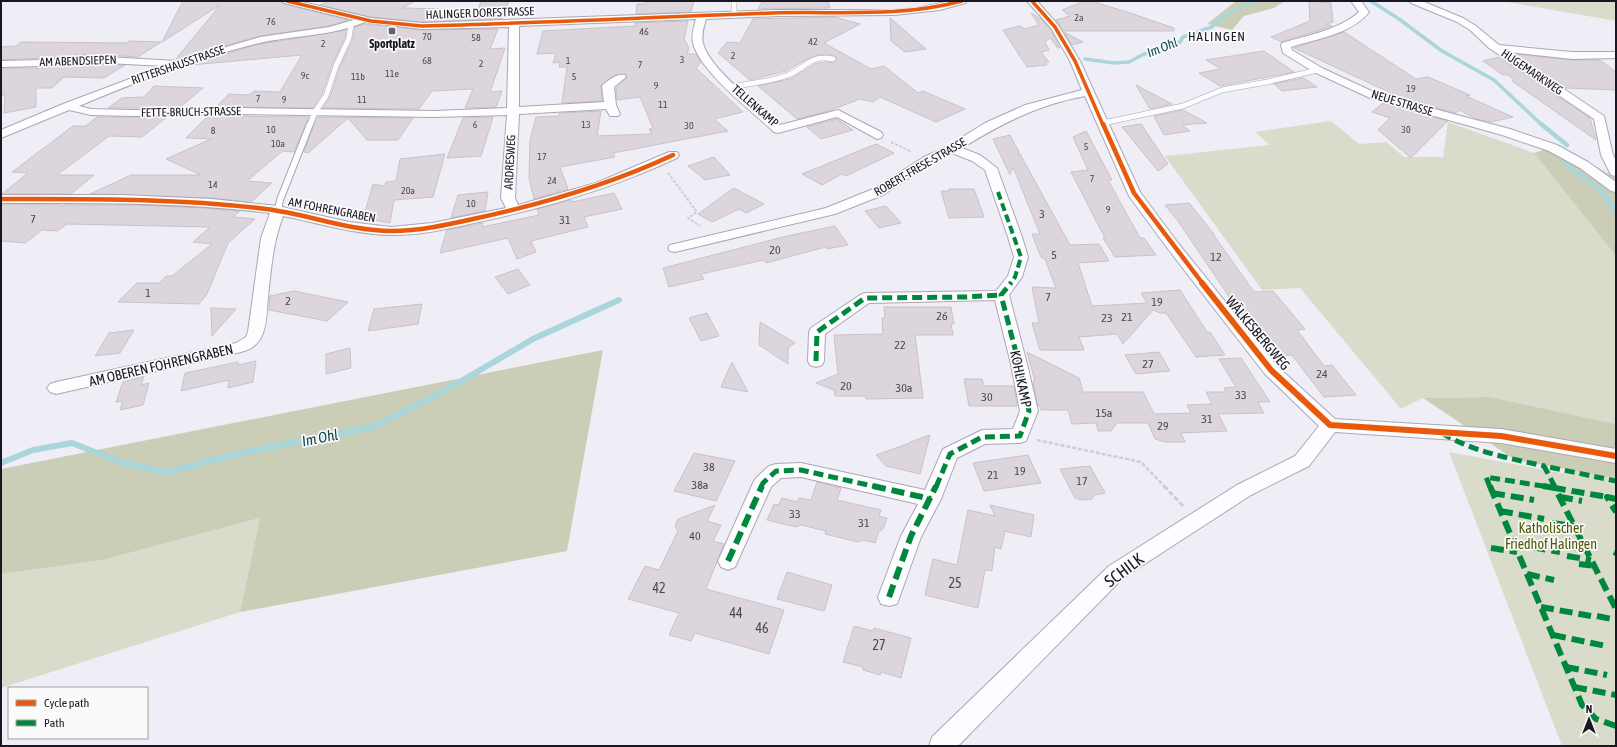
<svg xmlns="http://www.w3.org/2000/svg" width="1617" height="747" viewBox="0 0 1617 747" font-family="'Asap Condensed',sans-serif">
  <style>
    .green { fill: #d9dccb }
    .forest { fill: #cbceb7 }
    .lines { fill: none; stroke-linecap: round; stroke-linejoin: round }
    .stream-far2 { stroke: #a9d6da; stroke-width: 3.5 }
    .stream-far1 { stroke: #a9d6da; stroke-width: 4.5 }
    .stream { stroke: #a9d6da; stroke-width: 6 }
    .building { fill: #ddd5dc; stroke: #cac2c9 }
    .service-far1-casing { stroke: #aaa8b2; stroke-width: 6 }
    .service-casing { stroke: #aaa8b2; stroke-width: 8 }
    .minor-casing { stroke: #aaa8b2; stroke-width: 2 }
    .path-far2 { stroke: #ceced1; stroke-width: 2; stroke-dasharray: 3 1.5; stroke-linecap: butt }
    .path-far1 { stroke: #ceced1; stroke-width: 2.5; stroke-dasharray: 4 2; stroke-linecap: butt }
    .path { stroke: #ceced1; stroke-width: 3; stroke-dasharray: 5 2.5; stroke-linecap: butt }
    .service-far1 { stroke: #fdfcfe; stroke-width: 5 }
    .service { stroke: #fdfcfe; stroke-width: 6 }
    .minor { fill: #fdfcfe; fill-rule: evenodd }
    .quiet-far2 { stroke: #00873e; stroke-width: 4; stroke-dasharray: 8 4; stroke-linecap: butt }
    .quiet-far1 { stroke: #00873e; stroke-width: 5; stroke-dasharray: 10 5; stroke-linecap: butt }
    .quiet { stroke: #00873e; stroke-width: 6; stroke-dasharray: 13 6; stroke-linecap: butt }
    .cycleway-far2-casing { stroke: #fafafa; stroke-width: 5 }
    .cycleway-far1-casing { stroke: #fafafa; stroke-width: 6 }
    .cycleway-casing { stroke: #fafafa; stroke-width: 8 }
    .cycleway-far2 { stroke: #e8590c; stroke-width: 3.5 }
    .cycleway-far1 { stroke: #e8590c; stroke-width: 4.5 }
    .cycleway { stroke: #e8590c; stroke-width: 6 }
    .poi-dot { fill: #64626d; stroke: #fafafa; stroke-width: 1.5 }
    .labels { text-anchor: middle; stroke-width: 3.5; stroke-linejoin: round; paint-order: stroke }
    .far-number-label { font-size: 10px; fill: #4b4852 }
    .far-street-label { font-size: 12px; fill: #191723; stroke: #fafafa }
    .far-poi-label { font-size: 12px; font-weight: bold; fill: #191723; stroke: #fafafa }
    .number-label { font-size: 12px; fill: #4b4852 }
    .far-quarter-label { font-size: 13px; letter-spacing: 1px; fill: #191723; stroke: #fafafa }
    .far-water-label { font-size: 13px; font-style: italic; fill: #0b484a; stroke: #fafafa }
    .street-label { font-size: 14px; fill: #191723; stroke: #fafafa }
    .park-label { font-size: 14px; fill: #505806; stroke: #fafafa }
    .near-number-label { font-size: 14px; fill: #4b4852 }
    .water-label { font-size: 15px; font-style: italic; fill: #0b484a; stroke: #fafafa }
    .near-street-label { font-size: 17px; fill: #191723; stroke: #fafafa }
  </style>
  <rect width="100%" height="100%" fill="#efeef6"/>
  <g class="green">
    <polygon points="1501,1 1616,1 1616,21"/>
    <polygon points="1331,121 1359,144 1386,142 1404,157 1443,157 1448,122 1534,153 1616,256 1616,424 1490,397 1423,398 1401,409 1300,288 1262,290 1165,156 1270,145 1255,132"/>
    <polygon points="1449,452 1567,474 1563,463 1616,472 1616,746 1562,746"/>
    <polygon points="260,518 240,612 1,688 1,574 103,560"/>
  </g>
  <g class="forest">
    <polygon points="1236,1 1285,1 1274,8 1244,16 1232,30 1207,24"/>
    <polygon points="1558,145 1616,178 1616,256 1534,153"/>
    <polygon points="603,350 567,551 240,612 260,518 103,560 1,574 1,469"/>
    <polygon points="1490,397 1616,424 1616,478 1515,460 1423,398"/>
  </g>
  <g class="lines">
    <g class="stream-far2">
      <polyline points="1371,1 1399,19 1442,51 1494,80 1542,125"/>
      <polyline points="1085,59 1114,63 1129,62 1144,54 1180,42 1183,37 1212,27 1222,17 1254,1"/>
    </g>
    <g class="stream-far1">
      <polyline points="1541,124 1567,145"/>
      <polyline points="1564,163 1599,188 1616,210"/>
    </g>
    <polyline class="stream" points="1,463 33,450 72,443 120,462 166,472 255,450 373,427 446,390 533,339 619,300"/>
  </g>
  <g class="building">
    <polygon points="183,1 280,1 284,4 348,20 329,26 260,36 176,59 220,5 162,42"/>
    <polygon points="329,1 415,1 403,8 478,10 481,1 509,1 502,19 422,22 371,17 320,5"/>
    <polygon points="645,1 694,1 691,12 636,14 637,4 645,4"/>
    <polygon points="776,1 828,1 830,8 758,9 762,2"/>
    <polygon points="1084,1 1091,1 1127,12 1174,28 1174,31 1063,31 1056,20 1070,16 1062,10"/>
    <polygon points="1309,1 1331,3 1333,22 1326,24 1332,26 1282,42 1271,37 1310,21"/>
    <polygon points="1031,13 1041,19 1050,29 1060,48 1058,48 1050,38 1045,42 1049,50 1041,52 1049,62 1045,62 1047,65 1027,67 1003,30 1020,26 1025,29 1039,25"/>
    <polygon points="835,17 860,24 824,43 871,69 884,66 918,93 923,91 965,109 936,122 880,97 873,102 860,99 828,111 797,119 758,86 790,79 815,64 825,62 834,63 837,60 836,56 826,54 818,55 807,59 786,71 750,80 718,53 727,42 740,43 753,19"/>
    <polygon points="890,18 926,49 905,52 891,41"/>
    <polygon points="688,21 684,39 689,48 687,54 696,54 701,62 696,68 743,112 714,119 728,131 613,153 615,157 560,167 568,189 534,199 529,178 530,140 536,117 559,116 560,113 601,111 597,136 652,134 649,129 653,128 640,97 617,100 616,88 627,78 625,74 615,75 601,85 602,101 562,103 567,67 559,67 560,62 553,63 556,53 537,54 543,31 635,26 635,23"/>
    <polygon points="365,24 422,30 498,29 490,49 505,48 490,92 502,91 496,107 465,108 473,89 432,91 419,109 323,108 330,97 340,67 353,39 355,27"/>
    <polygon points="346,30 345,37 332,65 322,94 313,108 216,107 229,94 249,95 254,91 280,92 302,55 191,65 255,45"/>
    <polygon points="1064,32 1083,42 1072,45"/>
    <polygon points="1344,32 1416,79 1428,77 1470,95 1466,96 1513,117 1491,122 1477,119 1459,110 1456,113 1391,96 1393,94 1294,48"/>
    <polygon points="129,41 161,42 138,57 88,54 43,58 1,60 1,47 16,46 21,42 127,43"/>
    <polygon points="1264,51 1294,72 1220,86 1199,73 1221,69 1206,60"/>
    <polygon points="1515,54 1572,60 1600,60 1616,72 1616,90 1565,88"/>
    <polygon points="1499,57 1590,118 1596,140 1512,81 1514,79 1508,75 1503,75 1483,61"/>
    <polygon points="88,64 125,65 104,78 64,77 52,88 36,88 36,107 4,113 5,93 1,97 1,68 43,68"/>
    <polygon points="1303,78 1317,87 1282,91 1274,84"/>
    <polygon points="1136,85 1172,104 1150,109"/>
    <polygon points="154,86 203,88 179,108 108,108 122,98 144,97"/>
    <polygon points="1383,103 1448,121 1411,158 1378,130 1390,118 1372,112"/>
    <polygon points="1183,110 1207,123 1182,125 1190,131 1164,135 1154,116"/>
    <polygon points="208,116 309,117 294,152 283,151 280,153 247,181 272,183 251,202 212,198 90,194 131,175 201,175 166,159 211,139 186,138"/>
    <polygon points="97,117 167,117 142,137 109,136 57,175 94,175 71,194 2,194 28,173 12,172 73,126 86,126"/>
    <polygon points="317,117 413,118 398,140 367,140 348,118 308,153 304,152"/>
    <polygon points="493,117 481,156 447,158 463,118"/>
    <polygon points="837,119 853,130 821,139 807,127"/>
    <polygon points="1141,124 1168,164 1158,171 1122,127"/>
    <polygon points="1086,131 1112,180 1108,180 1140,238 1144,238 1156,255 1115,257 1103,238 1105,238 1071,172 1088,170 1073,137"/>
    <polygon points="1010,135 1019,152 1018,155 1020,154 1070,245 1099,244 1109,261 1078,263 1092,306 1147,303 1141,293 1180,290 1207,332 1210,332 1225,355 1196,357 1166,313 1160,313 1153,310 1123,344 1117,334 1079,337 1084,350 1040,350 1032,323 1039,323 1032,287 1056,288 1045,259 1041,257 1032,234 1040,234 1013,167 1010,175 993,139"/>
    <polygon points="876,144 894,153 846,176 842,174 822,185 802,174"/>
    <polygon points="445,154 433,197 394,200 390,223 373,220 362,222 373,184 384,186 386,182 396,181 400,159"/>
    <polygon points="714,157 730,175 705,180 688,166"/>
    <polygon points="732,189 736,189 764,204 746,213 739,209 712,222 698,214"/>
    <polygon points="949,189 974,189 984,217 949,218 941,191 950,191"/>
    <polygon points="488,192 485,211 451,218 458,195"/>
    <polygon points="614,193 622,209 584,217 588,227 531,241 536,252 517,259 508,238 440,253 447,230 483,223 482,227 539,215 537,209 571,200 572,202"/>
    <polygon points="1189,203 1214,234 1213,234 1254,292 1273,291 1305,329 1297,330 1324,366 1332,365 1356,395 1324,397 1292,355 1280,356 1275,350 1270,347 1250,321 1240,313 1178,221 1165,205"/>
    <polygon points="1,204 61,205 62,206 66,205 136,205 203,208 240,211 233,217 255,219 228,243 207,294 199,304 118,302 137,283 160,283 166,276 172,276 212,244 193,242 210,227 67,224 57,231 42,230 25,243 1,241"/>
    <polygon points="886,206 901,223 879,228 865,211"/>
    <polygon points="835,226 848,245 827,249 826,247 766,263 764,260 701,274 704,279 669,287 663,268 787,236"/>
    <polygon points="518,269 530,285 508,294 495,277"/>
    <polygon points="294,291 348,302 327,321 269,310 270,296"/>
    <polygon points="422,304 418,324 368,331 374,309"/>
    <polygon points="884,307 951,307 954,324 951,324 953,335 915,335 923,398 866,399 866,396 835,396 834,390 816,383 838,374 834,335 883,334 882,318 885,318"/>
    <polygon points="211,308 236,309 212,336"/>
    <polygon points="707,313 719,336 701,341 689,318"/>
    <polygon points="760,322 795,343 788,348 788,364 759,345"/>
    <polygon points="134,330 120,353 95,356 109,333"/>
    <polygon points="350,348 351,368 326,374 326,354"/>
    <polygon points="1027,352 1079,378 1083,392 1143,392 1154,414 1191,413 1187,405 1212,404 1206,392 1226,392 1224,388 1236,387 1219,359 1241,358 1270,402 1258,402 1264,413 1218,414 1227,431 1181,433 1185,442 1165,442 1155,439 1148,423 1117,423 1111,431 1098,431 1096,423 1072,424 1068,410 1041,410 1040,406 1038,406 1033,381 1035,381"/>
    <polygon points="1159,352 1170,371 1136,374 1125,355"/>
    <polygon points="256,361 253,382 228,388 229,380 181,391 185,373 238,362 238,365"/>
    <polygon points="732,362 748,392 721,387"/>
    <polygon points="144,376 141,385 149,383 143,405 120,410 123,401 116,402 123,382"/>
    <polygon points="964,379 982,379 984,386 1014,386 1017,406 969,406"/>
    <polygon points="930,435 920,474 886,466 876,455 910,443 910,442"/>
    <polygon points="694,453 735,461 716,501 674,491"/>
    <polygon points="1028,455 1041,483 984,491 973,463"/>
    <polygon points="1090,466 1105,493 1095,495 1092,499 1081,500 1075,498 1060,469"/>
    <polygon points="817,482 841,488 837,500 881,510 879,516 887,518 883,529 879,531 875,543 863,540 858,542 825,534 826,531 801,525 796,527 767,520 774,504 779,505 782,498 797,502 799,498 811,500"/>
    <polygon points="715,505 707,521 721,525 713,541 724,544 706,589 784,610 769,654 695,633 691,641 669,635 679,613 628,599 645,566 659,570 678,531 675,526 678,519"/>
    <polygon points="990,505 1034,515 1031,537 1005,531 1001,549 995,547 992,571 985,570 978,608 925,595 933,559 957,565 968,510 995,516"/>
    <polygon points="787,572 832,585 824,611 777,599"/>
    <polygon points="854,626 873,631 874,628 911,638 901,678 881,672 880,675 863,670 863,667 843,662"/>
  </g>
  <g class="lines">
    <defs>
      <g id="service-far1">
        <polyline points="734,1 734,15"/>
        <path d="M 732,87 C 750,83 770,82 788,75 C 806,68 810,54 833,59"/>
        <polyline points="1103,123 1183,106 1222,90 1267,82 1318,70"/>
        <polyline points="310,125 315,112 326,96 336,66 349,38 351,25"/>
      </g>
      <polyline id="service" points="278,210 280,200 310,124"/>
      <g id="minor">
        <path d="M 282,1 L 298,1 L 371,18 L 422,23 L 779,10 L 894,10 L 917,8 L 951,1 L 967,1 L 965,3 L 940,10 L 894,15 L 779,16 L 706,19 C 704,26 701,35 703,43 C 709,69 760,106 780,125 L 838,110 L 881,132 L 883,135 L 881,138 L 877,139 L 837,117 L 778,133 L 774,132 C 752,111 700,72 693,43 C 691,35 694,27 696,19 L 519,26 L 519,107 L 604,102 L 602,86 C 608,80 617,73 625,75 L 626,77 L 614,87 L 616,105 L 620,114 L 618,116 L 610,116 L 606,109 L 519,114 L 515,198 L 518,205 L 596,183 L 669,152 L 677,152 L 679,155 L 677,158 C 611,189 545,208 474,223 C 446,229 418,236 390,235 C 353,234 318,223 283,216 C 273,243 271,268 268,297 C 267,308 267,323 263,333 C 259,344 251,350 241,352 L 56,394 L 50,392 L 47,388 L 50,384 L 56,382 L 236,343 L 246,337 L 248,332 L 261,238 L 270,213 C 181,202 91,203 1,203 L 1,195 L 122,195 L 212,199 L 278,206 L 349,222 L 391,227 L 432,223 L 506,208 L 501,198 L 507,115 L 435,117 L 241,114 L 132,116 L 91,115 L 69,110 L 1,138 L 1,130 L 63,104 L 164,66 L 88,62 L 43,66 L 1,67 L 1,61 L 43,60 L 88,56 L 178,61 L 260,37 L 329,27 L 354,20 L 284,3 ZM 365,22 L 422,29 L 509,27 L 507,108 L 435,111 L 241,108 L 132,110 L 91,109 L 79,106 C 136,82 195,59 255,44 C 291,35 330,37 365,22 Z"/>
        <path d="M 1027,1 L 1037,1 L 1058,25 L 1080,61 L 1140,192 L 1178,243 L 1277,366 L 1335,419 L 1501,429 L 1616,449 L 1616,463 L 1501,443 L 1335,432 L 1309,466 L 1251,495 L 1123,578 L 958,746 L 929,746 L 932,737 L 1109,566 L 1237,485 L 1295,456 L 1319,426 L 1265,374 L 1168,249 L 1129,196 L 1085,96 C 1037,105 1003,123 962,148 L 980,155 L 997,168 L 1022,237 L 1028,257 L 1022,277 L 1009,295 L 1027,364 L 1038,411 L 1026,441 L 1020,443 L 985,444 L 957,458 L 941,499 L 921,537 L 897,604 L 889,606 L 881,604 L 878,597 L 901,536 L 918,504 L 801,477 L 781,478 L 771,487 L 735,567 L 728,570 L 721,567 L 718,561 L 753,483 L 756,478 L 769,466 L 776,464 L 801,463 L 925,490 L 943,449 L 982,430 L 1013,429 L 1020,411 L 1011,364 L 995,300 L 869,303 L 825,334 L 824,361 L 822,365 L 816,367 L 810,365 L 808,361 L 809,332 L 811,328 L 860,295 L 865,293 L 996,291 L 1008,276 L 1014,257 L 1008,237 L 985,170 L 972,161 L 952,153 L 932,163 L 883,195 L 835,214 L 675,252 L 670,251 L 668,248 L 670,245 L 826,208 L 873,189 L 924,157 L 948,146 L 985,123 L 1025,105 L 1082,90 L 1070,61 L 1051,28 Z"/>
        <path d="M 1351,1 L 1361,1 L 1369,12 C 1352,34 1316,39 1291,47 L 1292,50 L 1322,68 L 1378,94 L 1510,129 L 1557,145 L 1588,162 L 1616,182 L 1616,192 L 1611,191 L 1580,168 L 1549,151 L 1502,135 L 1370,98 L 1314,72 L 1283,53 L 1281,45 L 1282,43 C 1308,35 1339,30 1359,12 Z"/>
        <polygon points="1409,1 1422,1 1463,18 1476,26 1499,45 1572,52 1616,52 1616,58 1572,59 1509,52 1604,116 1613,155 1616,160 1616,176 1611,175 1601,155 1594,119 1489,48 1470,30 1457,22 1411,3"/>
      </g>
    </defs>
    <use href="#service-far1" class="service-far1-casing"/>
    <use href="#service" class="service-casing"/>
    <use href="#minor" class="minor-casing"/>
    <g class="path-far2">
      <polyline points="891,142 912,152"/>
      <polyline points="668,173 697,212 688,218 700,226"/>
    </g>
    <polyline class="path-far1" points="1037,440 1141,462 1165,487"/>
    <polyline class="path" points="1164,486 1184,507"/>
    <use href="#service-far1" class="service-far1"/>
    <use href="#service" class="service"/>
    <use href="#minor" class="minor"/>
    <polyline class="quiet-far2" points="998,192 1021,257 1015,277 1010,284"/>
    <g class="quiet-far1">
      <polyline points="816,361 817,332 865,298 965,297 1001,295"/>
      <path d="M 1442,433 C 1473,452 1509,458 1544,466"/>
      <polyline points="761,487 763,483 776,471 801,470 877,487"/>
      <polyline points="936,487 950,454 982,437 1020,436 1029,411 1019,364 1001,295 1011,283"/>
      <polyline points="1490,487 1486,477 1549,487"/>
      <polyline points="1555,487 1544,466 1616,481"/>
    </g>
    <g class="quiet">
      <polyline points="873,486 931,499"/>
      <polyline points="1490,486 1582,705 1596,719 1616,726"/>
      <polyline points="1543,486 1555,488 1616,609"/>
      <polyline points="1554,486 1555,488 1607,497"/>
      <polyline points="1492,493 1534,500"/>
      <polyline points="1560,497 1582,501"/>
      <polyline points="1616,499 1607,497 1616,512"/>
      <polyline points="1500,511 1544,519"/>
      <polyline points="1552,523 1574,526"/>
      <polyline points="1514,544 1560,552"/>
      <polyline points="1563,546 1586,549"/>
      <polyline points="1491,548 1517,552"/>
      <polyline points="1614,552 1616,553"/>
      <polyline points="1567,556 1591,560"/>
      <polyline points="728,561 762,486"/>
      <polyline points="1579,564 1595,566"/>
      <polyline points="1527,574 1554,580"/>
      <polyline points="889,597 911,536 936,486"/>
      <polyline points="1541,607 1591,616"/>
      <polyline points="1597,616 1616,620"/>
      <polyline points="1553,635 1606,646"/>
      <polyline points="1566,667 1607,675"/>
      <polyline points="1574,687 1616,695"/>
    </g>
    <defs>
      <g id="cycleway-far2">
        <path d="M 287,1 L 371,21 L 422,26 C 539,23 656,17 773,13 C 838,11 897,18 962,1"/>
        <polyline points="1032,1 1055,27 1075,61 1103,125"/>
      </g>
      <g id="cycleway-far1">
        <polyline points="1103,124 1134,193 1203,284"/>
        <path d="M 1,199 C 90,199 178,198 266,209 C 308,214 348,231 392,231 C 419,231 446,225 473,219 C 543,204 609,185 673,155"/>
      </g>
      <polyline id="cycleway" points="1202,283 1271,370 1330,425 1501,436 1616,456"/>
    </defs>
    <use href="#cycleway-far2" class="cycleway-far2-casing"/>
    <use href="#cycleway-far1" class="cycleway-far1-casing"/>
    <use href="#cycleway" class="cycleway-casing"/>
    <use href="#cycleway-far2" class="cycleway-far2"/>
    <use href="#cycleway-far1" class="cycleway-far1"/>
    <use href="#cycleway" class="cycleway"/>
  </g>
  <rect class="poi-dot" x="388" y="27" width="8" height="8" rx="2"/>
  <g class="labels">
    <g class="far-number-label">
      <text x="1079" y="21">2a</text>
      <text x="271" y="25">76</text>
      <text x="644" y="35">46</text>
      <text x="427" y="40">70</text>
      <text x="476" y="41">58</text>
      <text x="813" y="45">42</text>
      <text x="323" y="47">2</text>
      <text x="733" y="59">2</text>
      <text x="682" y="63">3</text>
      <text x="427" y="64">68</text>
      <text x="568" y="64">1</text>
      <text x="481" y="67">2</text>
      <text x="640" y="68">7</text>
      <text x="392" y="77">11e</text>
      <text x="305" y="79">9c</text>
      <text x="358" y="80">11b</text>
      <text x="574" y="80">5</text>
      <text x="656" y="89">9</text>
      <text x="1411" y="92">19</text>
      <text x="258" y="102">7</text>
      <text x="284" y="103">9</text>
      <text x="362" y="103">11</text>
      <text x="663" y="108">11</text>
      <text x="475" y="128">6</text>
      <text x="586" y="128">13</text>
      <text x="689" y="129">30</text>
      <text x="271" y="133">10</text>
      <text x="1406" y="133">30</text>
      <text x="213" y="134">8</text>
      <text x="278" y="147">10a</text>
      <text x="1086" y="150">5</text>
      <text x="542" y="160">17</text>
      <text x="1092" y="182">7</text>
      <text x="552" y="184">24</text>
      <text x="213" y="188">14</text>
      <text x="408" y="194">20a</text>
      <text x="471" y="207">10</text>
      <text x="1108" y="213">9</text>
    </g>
    <g class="far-street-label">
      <text transform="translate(480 13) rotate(-2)" y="4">HALINGER DORFSTRASSE</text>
      <text transform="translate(78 61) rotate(-2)" y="4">AM ABENDSIEPEN</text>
      <text transform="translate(178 65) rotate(-19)" y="4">RITTERSHAUSSTRASSE</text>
      <text transform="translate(1532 72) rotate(34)" y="4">HUGEMARKWEG</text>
      <text transform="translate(1402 103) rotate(17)" y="4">NEUE STRASSE</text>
      <text transform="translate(755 106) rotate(41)" y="4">TELLENKAMP</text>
      <text transform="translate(191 112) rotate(-1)" y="4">FETTE-BRUCH-STRASSE</text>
      <text transform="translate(510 162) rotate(-87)" y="4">ARDRESWEG</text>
      <text transform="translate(920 167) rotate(-30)" y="4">ROBERT-FRESE-STRASSE</text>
      <text transform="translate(332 210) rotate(11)" y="4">AM FOHRENGRABEN</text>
    </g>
    <g class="far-poi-label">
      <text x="392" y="48">Sportplatz</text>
    </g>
    <g class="number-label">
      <text x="1042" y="218">3</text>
      <text x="33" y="223">7</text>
      <text x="565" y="224">31</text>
      <text x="775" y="254">20</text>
      <text x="1054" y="259">5</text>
      <text x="1216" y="261">12</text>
      <text x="148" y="297">1</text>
      <text x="1048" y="301">7</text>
      <text x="288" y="305">2</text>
      <text x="1157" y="306">19</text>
      <text x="942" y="320">26</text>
      <text x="1127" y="321">21</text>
      <text x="1107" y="322">23</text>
      <text x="900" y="349">22</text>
      <text x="1148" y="368">27</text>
      <text x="1322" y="378">24</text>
      <text x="846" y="390">20</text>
      <text x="904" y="392">30a</text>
      <text x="1241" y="399">33</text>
      <text x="987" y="401">30</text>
      <text x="1104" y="417">15a</text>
      <text x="1207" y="423">31</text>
      <text x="1163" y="430">29</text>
      <text x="709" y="471">38</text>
      <text x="1020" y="475">19</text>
      <text x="993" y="479">21</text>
      <text x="1082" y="485">17</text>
      <text x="700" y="489">38a</text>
      <text x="795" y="518">33</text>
      <text x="864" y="527">31</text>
      <text x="695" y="540">40</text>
    </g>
    <g class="far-quarter-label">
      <text x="1217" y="41">HALINGEN</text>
    </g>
    <g class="far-water-label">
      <text transform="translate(1162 47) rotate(-22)" y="5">Im Ohl</text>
    </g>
    <g class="street-label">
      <text transform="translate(1258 333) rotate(50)" y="5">WÄLKESBERGWEG</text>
      <text transform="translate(161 365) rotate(-13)" y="5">AM OBEREN FOHRENGRABEN</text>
      <text transform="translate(1021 379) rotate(78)" y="5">KOHLKAMP</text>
    </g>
    <g class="park-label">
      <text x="1551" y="533">Katholischer<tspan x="1551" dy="16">Friedhof Halingen</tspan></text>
    </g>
    <g class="near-number-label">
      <text x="955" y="588">25</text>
      <text x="659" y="593">42</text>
      <text x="736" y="618">44</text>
      <text x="762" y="633">46</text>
      <text x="879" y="650">27</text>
    </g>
    <g class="water-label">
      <text transform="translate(320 438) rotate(-11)" y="5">Im Ohl</text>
    </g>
    <g class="near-street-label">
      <text transform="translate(1124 570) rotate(-37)" y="6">SCHILK</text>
    </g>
  </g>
  <rect width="1617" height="747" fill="none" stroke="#191723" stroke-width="4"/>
  <rect x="8" y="687" width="140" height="52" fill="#fafafa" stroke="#a09fa4"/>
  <rect x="16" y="700" width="20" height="6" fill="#e8590c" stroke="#a09fa4"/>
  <text x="44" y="707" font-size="12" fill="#191723">Cycle path</text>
  <rect x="16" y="720" width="20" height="6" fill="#00873e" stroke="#a09fa4"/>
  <text x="44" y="727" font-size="12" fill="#191723">Path</text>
  <g transform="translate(1589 719)" stroke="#fafafa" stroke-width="3" paint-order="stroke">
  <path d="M0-3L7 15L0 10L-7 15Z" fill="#191723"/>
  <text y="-6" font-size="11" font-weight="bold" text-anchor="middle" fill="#191723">N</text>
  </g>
</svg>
